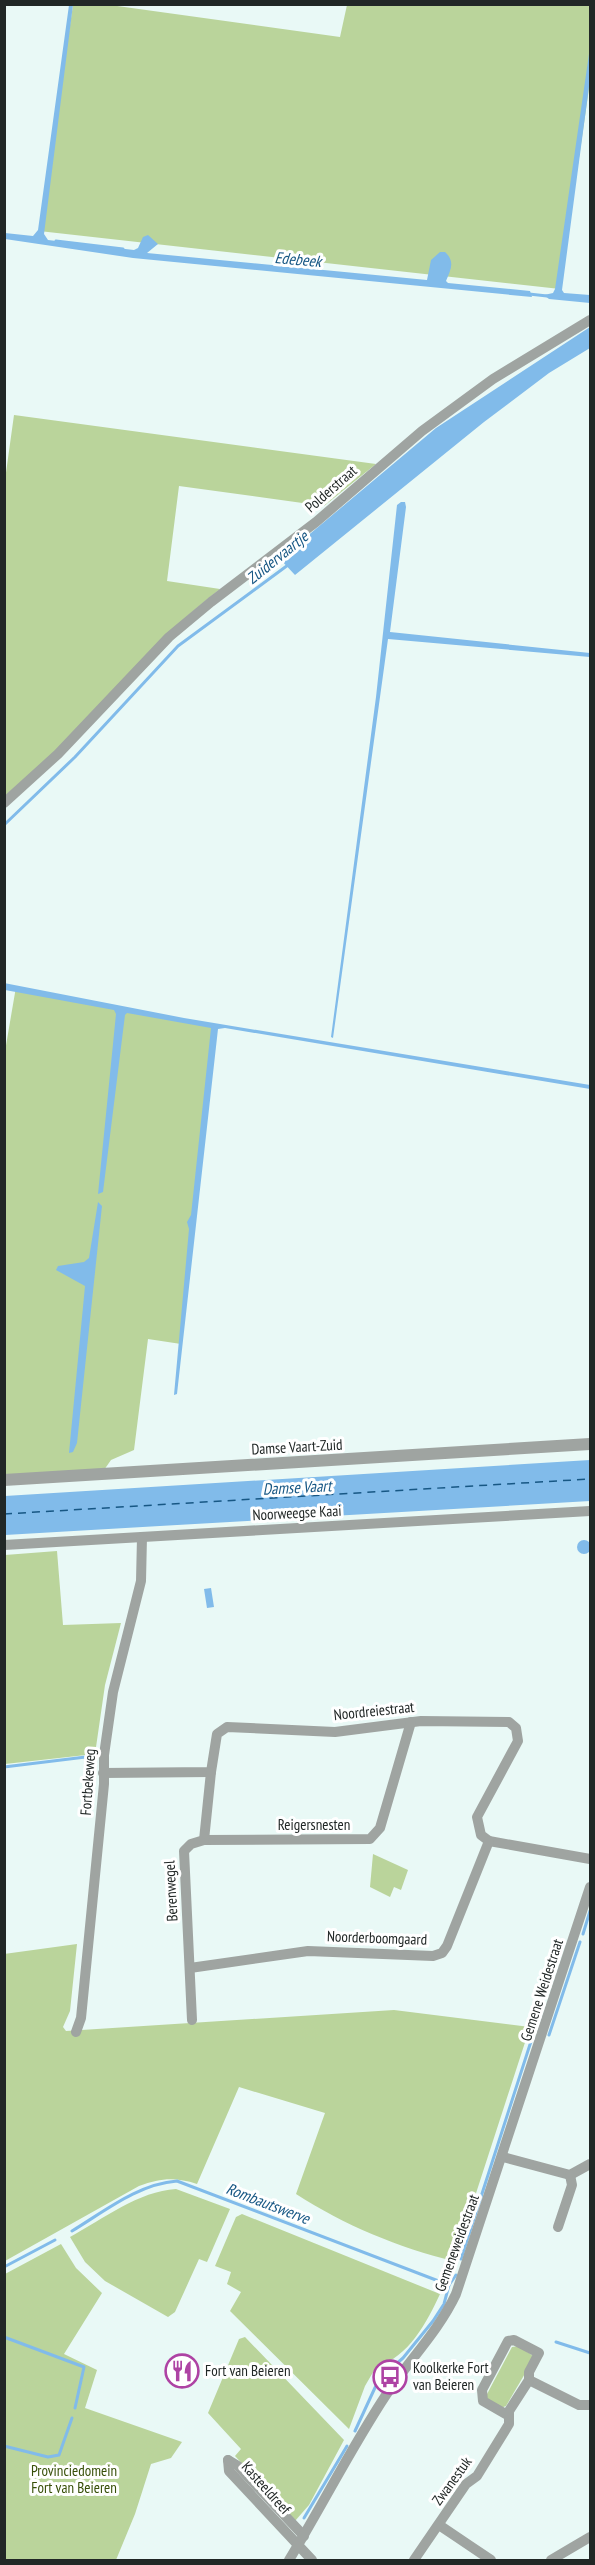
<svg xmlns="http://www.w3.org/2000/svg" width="595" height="2565" viewBox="0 0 595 2565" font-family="'PT Sans Narrow',sans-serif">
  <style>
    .green { fill: #bad49b }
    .water { fill: #81bbea }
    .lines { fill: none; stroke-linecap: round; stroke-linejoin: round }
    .stream { stroke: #81bbea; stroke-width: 3 }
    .ferry { stroke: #175784; stroke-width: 1.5; stroke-dasharray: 8 6; stroke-linecap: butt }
    .minor { stroke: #9fa4a1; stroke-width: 10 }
    .tertiary { stroke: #9fa4a1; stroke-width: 12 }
    .labels { text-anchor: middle; stroke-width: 6; stroke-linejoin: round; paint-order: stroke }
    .street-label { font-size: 15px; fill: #212726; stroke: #fff }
    .poi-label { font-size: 15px; fill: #212726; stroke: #fff; text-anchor: start }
    .park-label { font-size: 15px; fill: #374f08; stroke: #fff }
    .water-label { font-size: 16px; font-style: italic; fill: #175784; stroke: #fff }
  </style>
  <rect width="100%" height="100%" fill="#e9f9f6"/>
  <g class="green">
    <polygon points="73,5 110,5 340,37 347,5 590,5 590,82 560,289 39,231"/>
    <path d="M 14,415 L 376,464 L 324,506 L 179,486 L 167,581 L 220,589 C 160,635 116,691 63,744 C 44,762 24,779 5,796 L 4,487 Z"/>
    <polygon points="16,987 214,1026 181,1344 148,1339 134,1450 111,1460 104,1470 5,1476 4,1057"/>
    <polygon points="57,1551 63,1625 121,1623 105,1685 95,1754 5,1764 5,1555"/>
    <polygon points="373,1854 408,1870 401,1890 394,1887 390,1897 370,1887"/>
    <path d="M 77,1944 L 70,2011 L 63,2027 L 66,2031 L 394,2010 L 530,2027 L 454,2261 C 399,2248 344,2225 296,2194 L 325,2113 L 239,2087 L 197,2184 C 175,2177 161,2178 139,2186 L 5,2261 L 4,1954 Z"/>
    <path d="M 176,2189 L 230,2209 L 207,2262 L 199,2259 L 175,2312 L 168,2317 L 105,2281 L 85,2262 L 70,2237 C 103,2219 139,2191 176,2189 Z"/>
    <path d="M 242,2214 L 440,2294 C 427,2322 409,2357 376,2367 L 365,2386 L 349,2429 L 230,2311 L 241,2292 L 227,2284 L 231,2272 L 215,2266 L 236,2217 Z"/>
    <polygon points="61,2244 76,2268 102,2293 64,2354 97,2370 85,2408 182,2442 171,2458 151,2464 135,2514 116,2560 5,2560 5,2274"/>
    <polygon points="245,2337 344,2440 309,2505 295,2521 235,2456 241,2449 208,2413 239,2339"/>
    <polygon points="519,2346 533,2356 533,2360 506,2406 501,2408 487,2399 487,2394 512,2347"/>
  </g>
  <g class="water">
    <path d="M 69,5 L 73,5 L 44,234 L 48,240 L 134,250 L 138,248 L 143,237 L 148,235 L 158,244 L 147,253 L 427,280 L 431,260 L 440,252 L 445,252 C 456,262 450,271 446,281 L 448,283 L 530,291 L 532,297 L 133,258 L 5,239 L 5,233 L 33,236 L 38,230 Z"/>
    <polygon points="590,47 590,79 562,290 564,293 590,295 590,303 549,299 544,295 553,293 555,289"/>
    <polygon points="590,327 590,348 549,373 484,422 295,575 280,559 436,428"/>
    <polygon points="401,502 405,502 406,507 390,632 590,653 590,657 388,639 333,1038 331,1037 376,697 397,505"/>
    <polygon points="4,983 184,1018 590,1085 590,1089 225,1028 218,1029 177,1394 174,1395 189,1229 187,1222 191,1215 211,1028 127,1013 125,1015 103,1192 98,1194 116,1014 114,1010 5,990"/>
    <polygon points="98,1202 102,1206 77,1443 73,1452 69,1453 85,1286 56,1270 58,1266 84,1262 89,1258"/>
    <polygon points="590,1460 590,1501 5,1535 5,1496"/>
    <circle cx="584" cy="1547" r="7"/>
    <polygon points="211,1588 214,1607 207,1608 204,1589"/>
  </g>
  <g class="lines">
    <g class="stream">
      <polyline points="56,241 123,249"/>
      <polyline points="529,294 547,296"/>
      <polyline points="4,825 75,757 178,646 288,565"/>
      <polyline points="4,1767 102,1755"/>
      <polyline points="583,1934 590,1911"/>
      <polyline points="549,2035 580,1942"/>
      <path d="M 72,2231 C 105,2211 138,2184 177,2181 L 449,2285 L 456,2275"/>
      <polyline points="461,2259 534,2032"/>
      <polyline points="4,2267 55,2240"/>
      <polyline points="4,2337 84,2367 75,2408"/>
      <polyline points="556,2342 590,2353"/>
      <polyline points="355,2431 379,2379 403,2358 433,2321 444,2304 449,2285"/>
      <polyline points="4,2446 48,2457 59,2455 72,2418"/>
      <polyline points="304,2518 347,2446"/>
    </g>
    <polyline class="ferry" points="4,1514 590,1479"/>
    <g class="minor">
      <polyline points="4,803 58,754 169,637 211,602 316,522 422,431 493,379 590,320"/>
      <polyline points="4,1545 590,1511"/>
      <polyline points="103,1773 211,1772 217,1734 227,1727 335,1732 421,1721 509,1722 516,1728 518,1741 477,1817 481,1835 489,1841 590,1859"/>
      <polyline points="204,1840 370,1839 380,1828 411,1722"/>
      <polyline points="190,1968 308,1951 433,1956 442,1953 447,1946 489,1841"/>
      <polyline points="192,2020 184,1851 191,1844 204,1840 211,1772"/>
      <polyline points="76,2032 81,2018 104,1784 104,1755 113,1692 141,1581 142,1537"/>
      <polyline points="503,2157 570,2175 590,2164"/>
      <polyline points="558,2227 572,2185 570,2175"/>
      <polyline points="529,2380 579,2405 590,2405"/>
      <polyline points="228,2460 229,2471 312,2560"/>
      <polyline points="228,2460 238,2466 304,2536"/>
      <polyline points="439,2525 491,2560"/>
      <path d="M 289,2560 C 322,2506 351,2448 386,2395 C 409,2360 438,2332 456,2294 L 590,1887"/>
      <polyline points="414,2560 466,2484 477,2476 509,2424 509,2411 529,2380 529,2372 539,2353 514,2340 508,2341 482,2390 483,2401 509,2416"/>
      <polyline points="551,2560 590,2537"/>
    </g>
    <polyline class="tertiary" points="4,1480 590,1444"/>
  </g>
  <defs>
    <symbol id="restaurant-ring" viewBox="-11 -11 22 22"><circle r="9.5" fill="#fff" stroke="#ae43a4" stroke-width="1.5"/><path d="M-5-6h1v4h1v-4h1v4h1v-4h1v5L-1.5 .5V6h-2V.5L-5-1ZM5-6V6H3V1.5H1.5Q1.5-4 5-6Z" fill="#ae43a4"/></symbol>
    <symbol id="bus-ring" viewBox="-11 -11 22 22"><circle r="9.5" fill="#fff" stroke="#ae43a4" stroke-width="1.5"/><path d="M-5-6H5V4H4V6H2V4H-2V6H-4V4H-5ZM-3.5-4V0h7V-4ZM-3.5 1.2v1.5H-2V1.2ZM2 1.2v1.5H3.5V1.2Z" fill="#ae43a4"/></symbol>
  </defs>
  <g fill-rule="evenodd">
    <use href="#restaurant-ring" x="163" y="2352" width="38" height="38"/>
    <use href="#bus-ring" x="371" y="2358" width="38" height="38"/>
  </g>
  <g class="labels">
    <g class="street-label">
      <text transform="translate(331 489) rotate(-41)" y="5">Polderstraat</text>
      <text transform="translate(297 1447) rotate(-3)" y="5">Damse Vaart-Zuid</text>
      <text transform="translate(297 1513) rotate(-3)" y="5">Noorweegse Kaai</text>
      <text transform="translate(374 1711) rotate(-6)" y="5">Noordreiestraat</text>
      <text transform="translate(88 1782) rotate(-86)" y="5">Fortbekeweg</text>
      <text x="314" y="1830">Reigersnesten</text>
      <text transform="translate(171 1891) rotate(-93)" y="5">Berenwegel</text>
      <text transform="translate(377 1938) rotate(2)" y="5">Noorderboomgaard</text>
      <text transform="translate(542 1990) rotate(-72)" y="5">Gemene Weidestraat</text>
      <text transform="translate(457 2243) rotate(-70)" y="5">Gemeneweidestraat</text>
      <text transform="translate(452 2481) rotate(-54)" y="5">Zwanestuk</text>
      <text transform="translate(266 2488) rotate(48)" y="5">Kasteeldreef</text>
    </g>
    <g class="poi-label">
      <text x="413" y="2373">Koolkerke Fort<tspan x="413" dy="17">van Beieren</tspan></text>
      <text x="205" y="2376">Fort van Beieren</text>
    </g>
    <g class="park-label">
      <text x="74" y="2476">Provinciedomein<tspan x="74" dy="17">Fort van Beieren</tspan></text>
    </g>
    <g class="water-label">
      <text transform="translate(298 259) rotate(5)" y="6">Edebeek</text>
      <text transform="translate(277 557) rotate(-39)" y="6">Zuidervaartje</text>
      <text transform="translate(297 1487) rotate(-3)" y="6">Damse Vaart</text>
      <text transform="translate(268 2203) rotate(21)" y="6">Rombautswerve</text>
    </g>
  </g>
  <rect width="595" height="2565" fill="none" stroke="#212726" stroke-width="12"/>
</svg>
